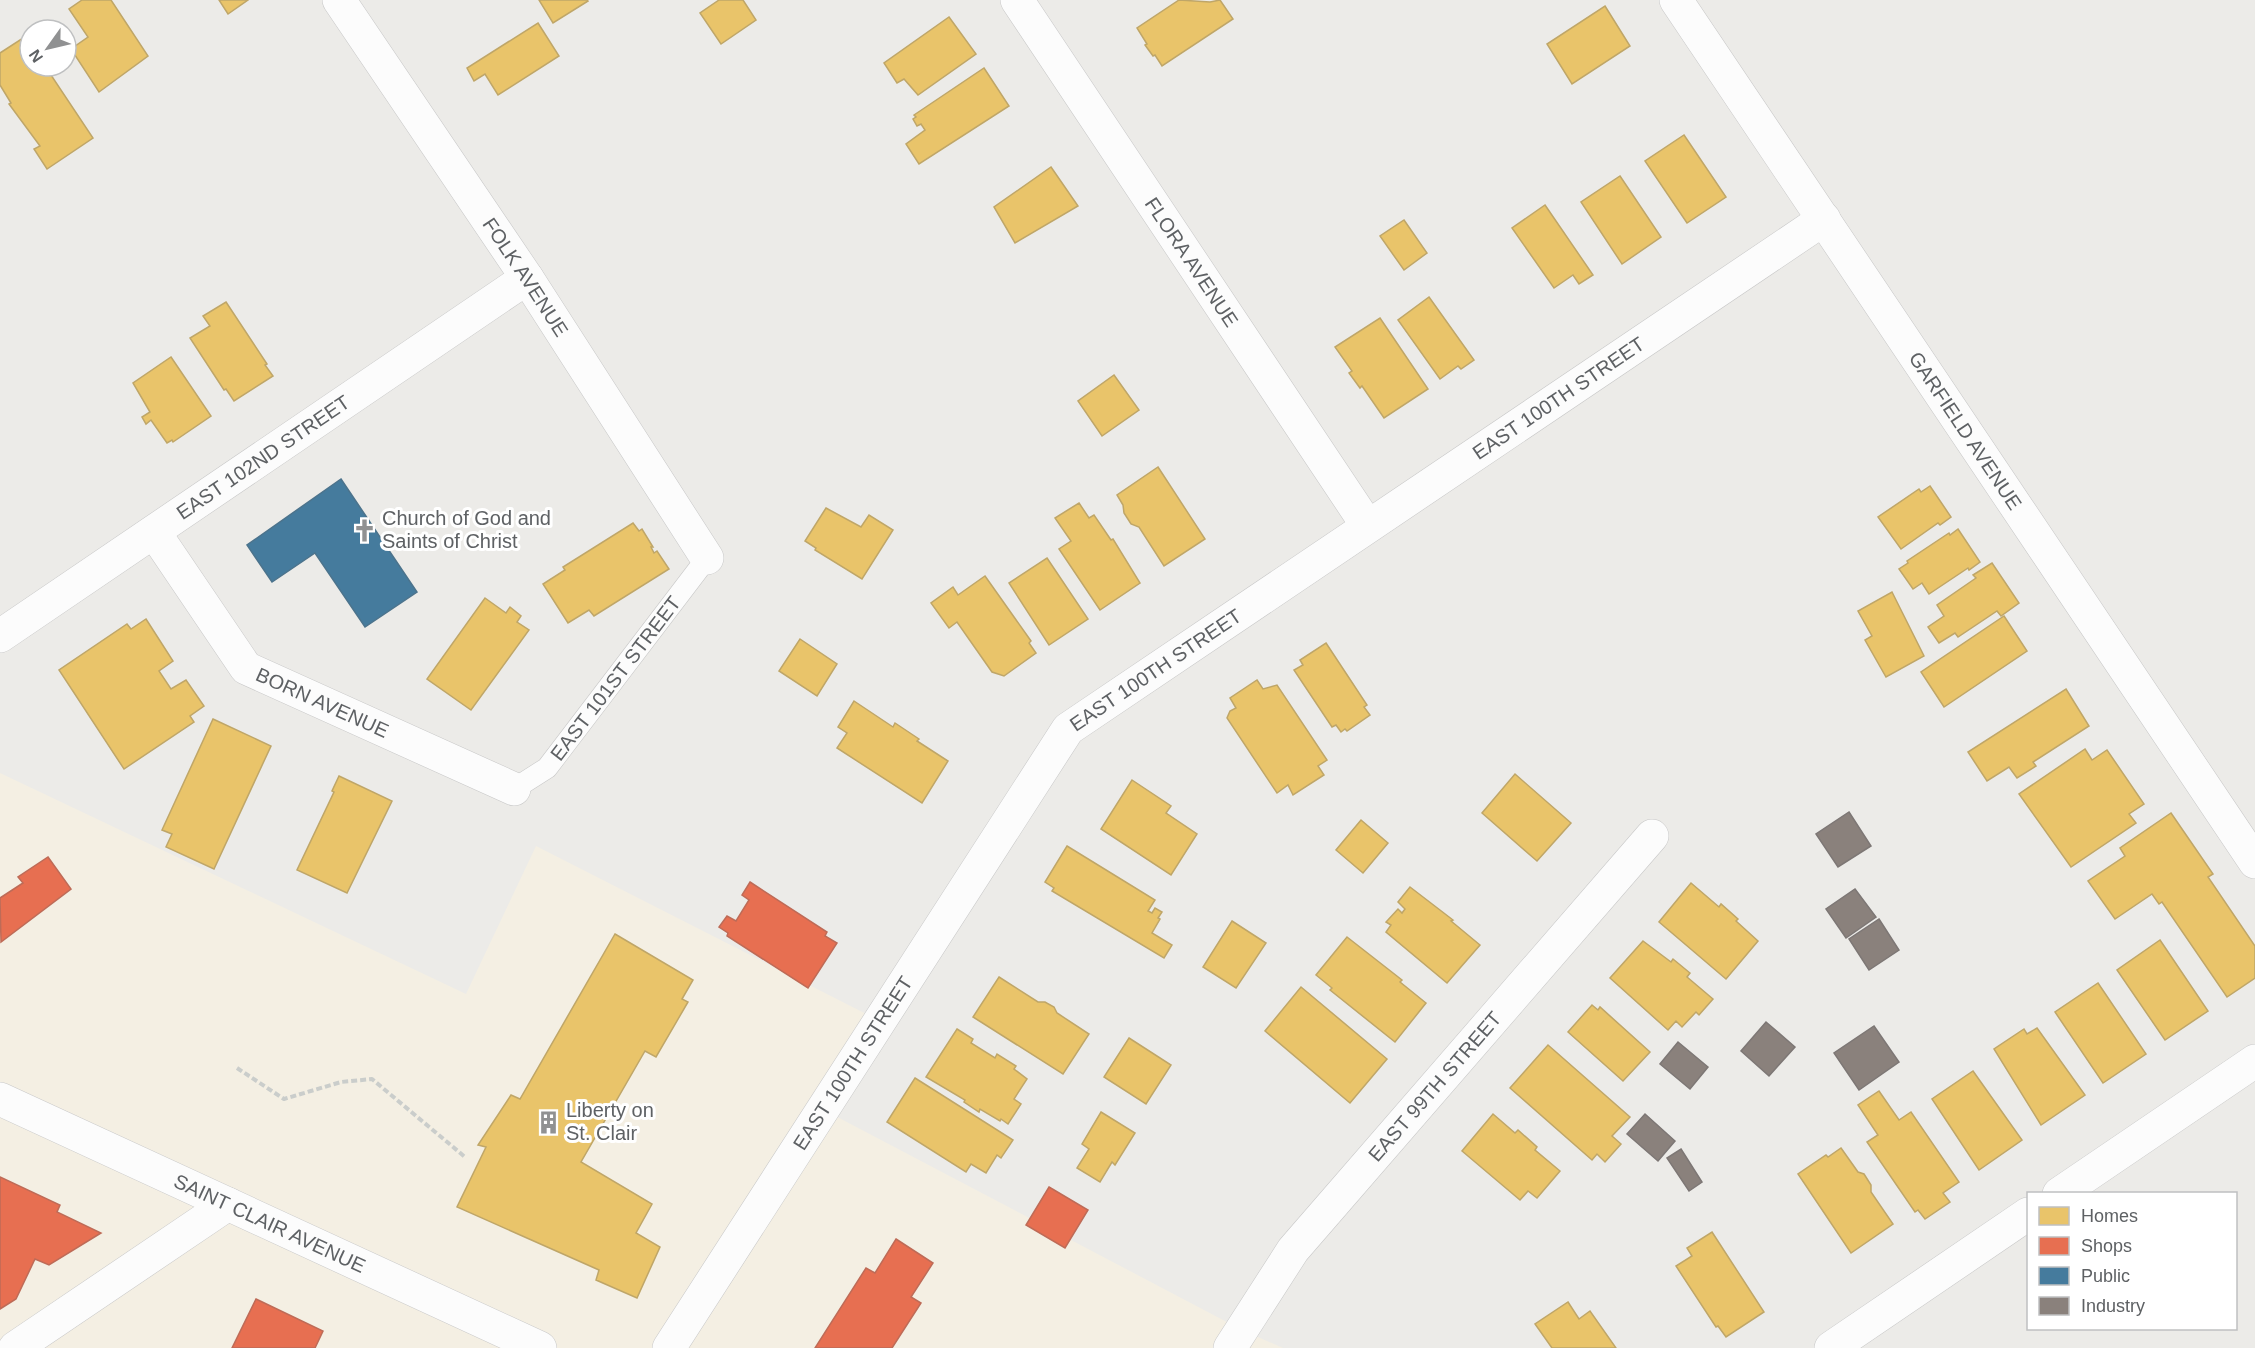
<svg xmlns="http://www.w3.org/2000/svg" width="2255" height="1348" viewBox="0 0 2255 1348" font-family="Arial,sans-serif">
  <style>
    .commercial { fill: #f4efe3 }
    .homes { fill: #e9c46a; stroke: #bfa668; stroke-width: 1.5 }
    .shops { fill: #e76f51; stroke: #be6b57; stroke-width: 1.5 }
    .public { fill: #457b9d; stroke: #4c738c; stroke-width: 1.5 }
    .industry { fill: #8a817c; stroke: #7d7775; stroke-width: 1.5 }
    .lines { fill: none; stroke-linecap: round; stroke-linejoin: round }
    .lane-casing { stroke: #c7c7c7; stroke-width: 22 }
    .street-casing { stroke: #c7c7c7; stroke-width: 34 }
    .secondary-casing { stroke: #c9c9c9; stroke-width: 34 }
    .path { stroke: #cacdcb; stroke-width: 4; stroke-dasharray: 6 3; stroke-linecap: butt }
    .lane { stroke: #fcfcfc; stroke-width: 21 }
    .street { stroke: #fcfcfc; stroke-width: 33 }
    .secondary { stroke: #fcfcfc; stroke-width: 33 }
    .labels { text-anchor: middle; stroke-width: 6; stroke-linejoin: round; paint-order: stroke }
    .street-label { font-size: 20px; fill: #5e6164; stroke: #fff }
    .poi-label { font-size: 20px; fill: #5e6164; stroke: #fff; text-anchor: start }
  </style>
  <rect width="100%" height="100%" fill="#ecebe8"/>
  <polygon class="commercial" points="0,773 466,994 536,846 880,1021 824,1110 1242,1330 1283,1348 0,1348"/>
  <g class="homes">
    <polygon points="82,0 111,0 148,56 99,92 71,49 88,37 69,9"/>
    <polygon points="219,0 248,0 228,14"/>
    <polygon points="539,0 587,0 588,1 553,23"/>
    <polygon points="719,0 743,0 756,20 721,44 700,13"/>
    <polygon points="1179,0 1210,2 1220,0 1233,19 1162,66 1155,55 1153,56 1145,45 1147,44 1137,28"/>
    <polygon points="1605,6 1630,46 1572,84 1547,44"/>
    <polygon points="949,17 976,54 918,95 904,79 897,83 884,63"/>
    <polygon points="538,23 559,56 498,95 485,74 474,81 467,68"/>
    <polygon points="23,38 30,48 30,66 45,66 93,138 47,169 34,149 40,146 9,104 11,103 0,85 0,53"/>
    <polygon points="984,68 1009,106 919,164 906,144 925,130 921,124 917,126 913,119 916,117 914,115"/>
    <polygon points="1684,135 1726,197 1687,223 1645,161"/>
    <polygon points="1051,167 1078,206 1015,243 994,207"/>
    <polygon points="1620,176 1661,237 1622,264 1581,202"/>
    <polygon points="1545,205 1593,275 1579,284 1573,275 1554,288 1512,228"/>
    <polygon points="1404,220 1427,253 1404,270 1380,236"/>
    <polygon points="1429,297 1474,360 1461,369 1458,366 1440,379 1398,320"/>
    <polygon points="226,302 267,364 265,365 273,376 234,401 226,389 224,390 190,338 210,326 203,316"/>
    <polygon points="1380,318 1428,389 1384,418 1362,386 1360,388 1349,373 1352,371 1335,347"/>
    <polygon points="171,357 211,416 173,442 172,440 167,443 151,420 146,424 142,417 150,412 133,383"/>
    <polygon points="1114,375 1139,410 1102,436 1078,401"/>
    <polygon points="1158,467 1205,539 1164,566 1139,527 1131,524 1124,513 1123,505 1117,495"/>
    <polygon points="1930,486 1951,517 1940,525 1938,523 1901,549 1878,517 1919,489 1921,492"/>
    <polygon points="1079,503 1089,518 1094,515 1111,540 1113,539 1140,583 1100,610 1059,549 1071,541 1055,518"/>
    <polygon points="826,508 861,527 869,515 893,530 862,579 815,550 816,548 805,541"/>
    <polygon points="633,523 639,531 642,529 653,547 651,547 654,553 657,551 669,569 594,616 589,610 568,623 543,584 565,570 563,567"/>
    <polygon points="1958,529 1980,562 1969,570 1968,568 1929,594 1922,583 1913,589 1899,569 1908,563 1907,561 1949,533 1950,535"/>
    <polygon points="1047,558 1088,619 1049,645 1009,583"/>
    <polygon points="1992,563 2019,603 2001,616 1997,611 1958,637 1955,633 1939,643 1928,627 1944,616 1937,605 1976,578 1973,575"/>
    <polygon points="985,576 1031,641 1029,643 1036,653 1004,676 992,672 957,622 949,628 931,603 953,587 958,595"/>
    <polygon points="1892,592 1924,656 1886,677 1865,640 1872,636 1858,611"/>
    <polygon points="485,598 506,613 510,607 521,616 517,622 529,630 471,710 427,679"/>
    <polygon points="2004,616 2027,651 1944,707 1921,672"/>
    <polygon points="146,619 173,661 159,671 171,689 186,680 204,706 190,716 194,722 124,769 59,670 127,624 131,629"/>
    <polygon points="800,639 837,664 817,696 779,671"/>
    <polygon points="1326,643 1367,705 1364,707 1370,715 1347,731 1345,729 1341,732 1336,725 1332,727 1294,670 1303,665 1300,660"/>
    <polygon points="1257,680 1263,689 1277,685 1327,760 1318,766 1324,775 1293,795 1288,785 1277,793 1227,718 1230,711 1236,708 1230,698"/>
    <polygon points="2066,689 2089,726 2033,762 2036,766 2017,778 2009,767 1987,781 1968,752"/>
    <polygon points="854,701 893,727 895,723 919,739 917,741 948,761 922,803 837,748 847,733 838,727"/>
    <polygon points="213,719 271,746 214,869 166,847 172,834 162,830"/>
    <polygon points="2085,749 2092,760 2107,750 2144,804 2129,814 2136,823 2071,867 2019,794"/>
    <polygon points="1515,774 1571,823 1537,861 1482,813"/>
    <polygon points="339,776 392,801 347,893 297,870 334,792 332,791"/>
    <polygon points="1132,780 1171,806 1166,813 1197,834 1171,875 1101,829"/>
    <polygon points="2171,813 2213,874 2208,877 2255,946 2255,978 2227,997 2162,902 2159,904 2152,894 2115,919 2088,881 2125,856 2120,848"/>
    <polygon points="1361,820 1388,843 1363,873 1336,850"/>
    <polygon points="1067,846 1155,900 1148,911 1152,913 1155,908 1162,912 1158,918 1160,919 1152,933 1172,945 1164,958 1052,891 1054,888 1045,882"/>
    <polygon points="1691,883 1719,907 1721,904 1738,919 1736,921 1758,941 1726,979 1659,922"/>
    <polygon points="1410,887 1453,920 1451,921 1480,945 1447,983 1386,932 1391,925 1386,922 1398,909 1402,913 1405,909 1398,902"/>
    <polygon points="1232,921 1266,943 1236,988 1203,967"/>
    <polygon points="615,934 693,980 682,999 688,1002 656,1057 645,1051 581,1162 652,1204 636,1233 660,1247 637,1298 596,1280 599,1270 457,1207 486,1147 478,1145 511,1095 520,1099"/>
    <polygon points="1347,937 1402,980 1400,982 1426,1003 1395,1042 1330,990 1332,988 1316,975"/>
    <polygon points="2160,940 2208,1011 2165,1040 2117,970"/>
    <polygon points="1643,941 1671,962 1673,959 1690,973 1687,977 1713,999 1699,1015 1696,1012 1682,1027 1676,1021 1668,1030 1610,978"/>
    <polygon points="999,977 1038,1002 1045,1002 1054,1007 1057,1013 1089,1034 1063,1074 973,1017"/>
    <polygon points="2098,983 2146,1054 2103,1083 2055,1012"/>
    <polygon points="1301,987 1387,1059 1350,1103 1265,1031"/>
    <polygon points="1592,1005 1598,1010 1600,1007 1650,1052 1623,1081 1568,1032"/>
    <polygon points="2037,1028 2085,1095 2041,1125 1994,1049 2024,1029 2027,1034"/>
    <polygon points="957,1029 973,1039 971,1043 995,1058 997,1054 1016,1066 1014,1069 1027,1079 1014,1099 1021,1104 1008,1124 1001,1119 1000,1121 980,1109 979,1112 964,1102 965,1100 926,1077"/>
    <polygon points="1129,1038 1171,1065 1146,1104 1104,1077"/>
    <polygon points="1548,1045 1630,1117 1612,1136 1621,1144 1605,1162 1597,1154 1592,1160 1510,1088"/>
    <polygon points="1973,1071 2022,1140 1979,1170 1932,1099"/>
    <polygon points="915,1078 1013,1140 1001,1158 997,1155 986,1173 971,1164 966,1172 887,1122"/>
    <polygon points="1879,1091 1899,1120 1911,1112 1959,1182 1943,1193 1950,1202 1925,1219 1918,1210 1915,1212 1867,1142 1878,1135 1858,1105"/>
    <polygon points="1101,1112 1135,1133 1115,1165 1112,1162 1100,1182 1077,1168 1089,1149 1082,1144"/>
    <polygon points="1493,1114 1515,1133 1518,1130 1537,1147 1535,1150 1560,1171 1537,1198 1528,1191 1520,1200 1462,1151"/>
    <polygon points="1841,1148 1858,1172 1864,1174 1871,1185 1871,1192 1893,1224 1851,1253 1798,1174 1826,1155 1828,1157"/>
    <polygon points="1712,1232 1764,1312 1726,1337 1718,1326 1716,1327 1676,1266 1692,1256 1687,1248"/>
    <polygon points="1568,1302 1579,1319 1590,1311 1616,1348 1552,1348 1535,1324"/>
  </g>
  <g class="shops">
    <polygon points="48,857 71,889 1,942 0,898 23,883 18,877"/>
    <polygon points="750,882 827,932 825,936 837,943 808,988 727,936 728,933 719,927 727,916 736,921 749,900 742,895"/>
    <polygon points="0,1177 60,1205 57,1212 101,1233 49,1265 35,1259 16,1299 0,1309"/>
    <polygon points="1049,1187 1088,1210 1065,1248 1026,1225"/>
    <polygon points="896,1239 933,1263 911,1297 921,1303 892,1348 815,1348 866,1268 875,1273"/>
    <polygon points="256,1299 323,1331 315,1348 232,1348"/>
  </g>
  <polygon class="public" points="341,479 417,592 365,627 315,553 272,582 247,545"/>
  <g class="industry">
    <polygon points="1849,812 1871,846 1838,867 1816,834"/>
    <polygon points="1855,889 1876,917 1846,938 1826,909"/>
    <polygon points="1879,919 1899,950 1869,970 1849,939"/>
    <polygon points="1766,1022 1795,1047 1769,1076 1741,1051"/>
    <polygon points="1874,1026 1899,1062 1859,1090 1834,1053"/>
    <polygon points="1678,1042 1708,1067 1690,1089 1660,1064"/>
    <polygon points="1645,1114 1675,1141 1658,1161 1627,1134"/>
    <polygon points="1681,1149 1702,1182 1689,1191 1667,1158"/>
  </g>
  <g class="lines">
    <defs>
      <g id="lane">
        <path id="s1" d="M 514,789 L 547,768 L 707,558"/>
      </g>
      <g id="street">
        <path id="s2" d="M 339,0 L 527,278 L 707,558"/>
        <path id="s3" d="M 1017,0 L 1367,525"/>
        <path id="s4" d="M 1676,0 L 2255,862"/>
        <path id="s5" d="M 154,532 L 246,668 L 514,789"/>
        <path id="s6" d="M 0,636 L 527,278"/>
        <polyline points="2059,1194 2255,1061"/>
        <polyline points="15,1348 228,1204"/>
        <path id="s7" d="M 669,1348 L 1068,729 L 1824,219"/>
        <path id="s8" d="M 1230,1348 L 1293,1250 L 1652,836"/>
        <polyline points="1831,1348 2028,1214"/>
      </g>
      <g id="secondary">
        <path id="s9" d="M 0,1099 L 540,1348"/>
      </g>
    </defs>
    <use href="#lane" class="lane-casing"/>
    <use href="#street" class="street-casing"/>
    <use href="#secondary" class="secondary-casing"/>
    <polyline class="path" points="237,1068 284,1099 341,1082 372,1079 465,1157"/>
    <use href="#lane" class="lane"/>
    <use href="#street" class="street"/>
    <use href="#secondary" class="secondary"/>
  </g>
  <defs>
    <symbol id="church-bare" viewBox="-9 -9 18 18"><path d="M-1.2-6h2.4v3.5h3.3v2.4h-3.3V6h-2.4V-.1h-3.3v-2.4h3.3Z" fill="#909192" stroke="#fff" stroke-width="2.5" paint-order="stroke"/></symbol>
    <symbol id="building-bare" viewBox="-9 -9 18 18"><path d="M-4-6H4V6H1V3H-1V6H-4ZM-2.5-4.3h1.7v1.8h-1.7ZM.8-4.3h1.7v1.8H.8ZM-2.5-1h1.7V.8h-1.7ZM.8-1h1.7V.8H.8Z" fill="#909192" stroke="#fff" stroke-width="2.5" paint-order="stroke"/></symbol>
  </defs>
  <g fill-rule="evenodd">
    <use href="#church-bare" x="348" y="514" width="33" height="33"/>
    <use href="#building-bare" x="532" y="1106" width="33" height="33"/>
  </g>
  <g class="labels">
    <g class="street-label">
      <text dy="7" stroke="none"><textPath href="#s3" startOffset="315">FLORA AVENUE</textPath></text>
      <text dy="7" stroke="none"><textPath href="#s2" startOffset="334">FOLK AVENUE</textPath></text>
      <text dy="7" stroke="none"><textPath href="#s7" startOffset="1328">EAST 100TH STREET</textPath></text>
      <text dy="7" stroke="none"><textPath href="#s4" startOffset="519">GARFIELD AVENUE</textPath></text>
      <text dy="7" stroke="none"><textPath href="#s6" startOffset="318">EAST 102ND STREET</textPath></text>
      <text dy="7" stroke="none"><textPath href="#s7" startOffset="842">EAST 100TH STREET</textPath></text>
      <text dy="7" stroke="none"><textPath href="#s1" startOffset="152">EAST 101ST STREET</textPath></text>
      <text dy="7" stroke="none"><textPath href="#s5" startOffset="248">BORN AVENUE</textPath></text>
      <text dy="7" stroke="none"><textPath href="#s7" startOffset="339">EAST 100TH STREET</textPath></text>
      <text dy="7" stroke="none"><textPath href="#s8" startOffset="333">EAST 99TH STREET</textPath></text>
      <text dy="7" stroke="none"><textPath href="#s9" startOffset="297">SAINT CLAIR AVENUE</textPath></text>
    </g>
    <g class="poi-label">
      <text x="382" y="525">Church of God and<tspan x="382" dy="23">Saints of Christ</tspan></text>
      <text x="566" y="1117">Liberty on<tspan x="566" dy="23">St. Clair</tspan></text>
    </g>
  </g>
  <rect x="2027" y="1192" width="210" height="138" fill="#ffffff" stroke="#bfc0c1" stroke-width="1.5"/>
  <rect x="2039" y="1207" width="30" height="18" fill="#e9c46a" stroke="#bfc0c1" stroke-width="1.5"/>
  <text x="2081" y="1222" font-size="18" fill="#5e6164">Homes</text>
  <rect x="2039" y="1237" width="30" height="18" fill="#e76f51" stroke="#bfc0c1" stroke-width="1.5"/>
  <text x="2081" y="1252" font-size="18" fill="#5e6164">Shops</text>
  <rect x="2039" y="1267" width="30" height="18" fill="#457b9d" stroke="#bfc0c1" stroke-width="1.5"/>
  <text x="2081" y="1282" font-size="18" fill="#5e6164">Public</text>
  <rect x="2039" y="1297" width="30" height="18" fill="#8a817c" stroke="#bfc0c1" stroke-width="1.5"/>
  <text x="2081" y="1312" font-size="18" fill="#5e6164">Industry</text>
  <g transform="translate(48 48) rotate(236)"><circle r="28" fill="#ffffff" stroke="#bfc0c1" stroke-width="1.5"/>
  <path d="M0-4.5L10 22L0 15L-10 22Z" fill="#909192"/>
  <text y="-9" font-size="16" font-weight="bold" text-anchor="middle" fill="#5e6164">N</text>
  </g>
</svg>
